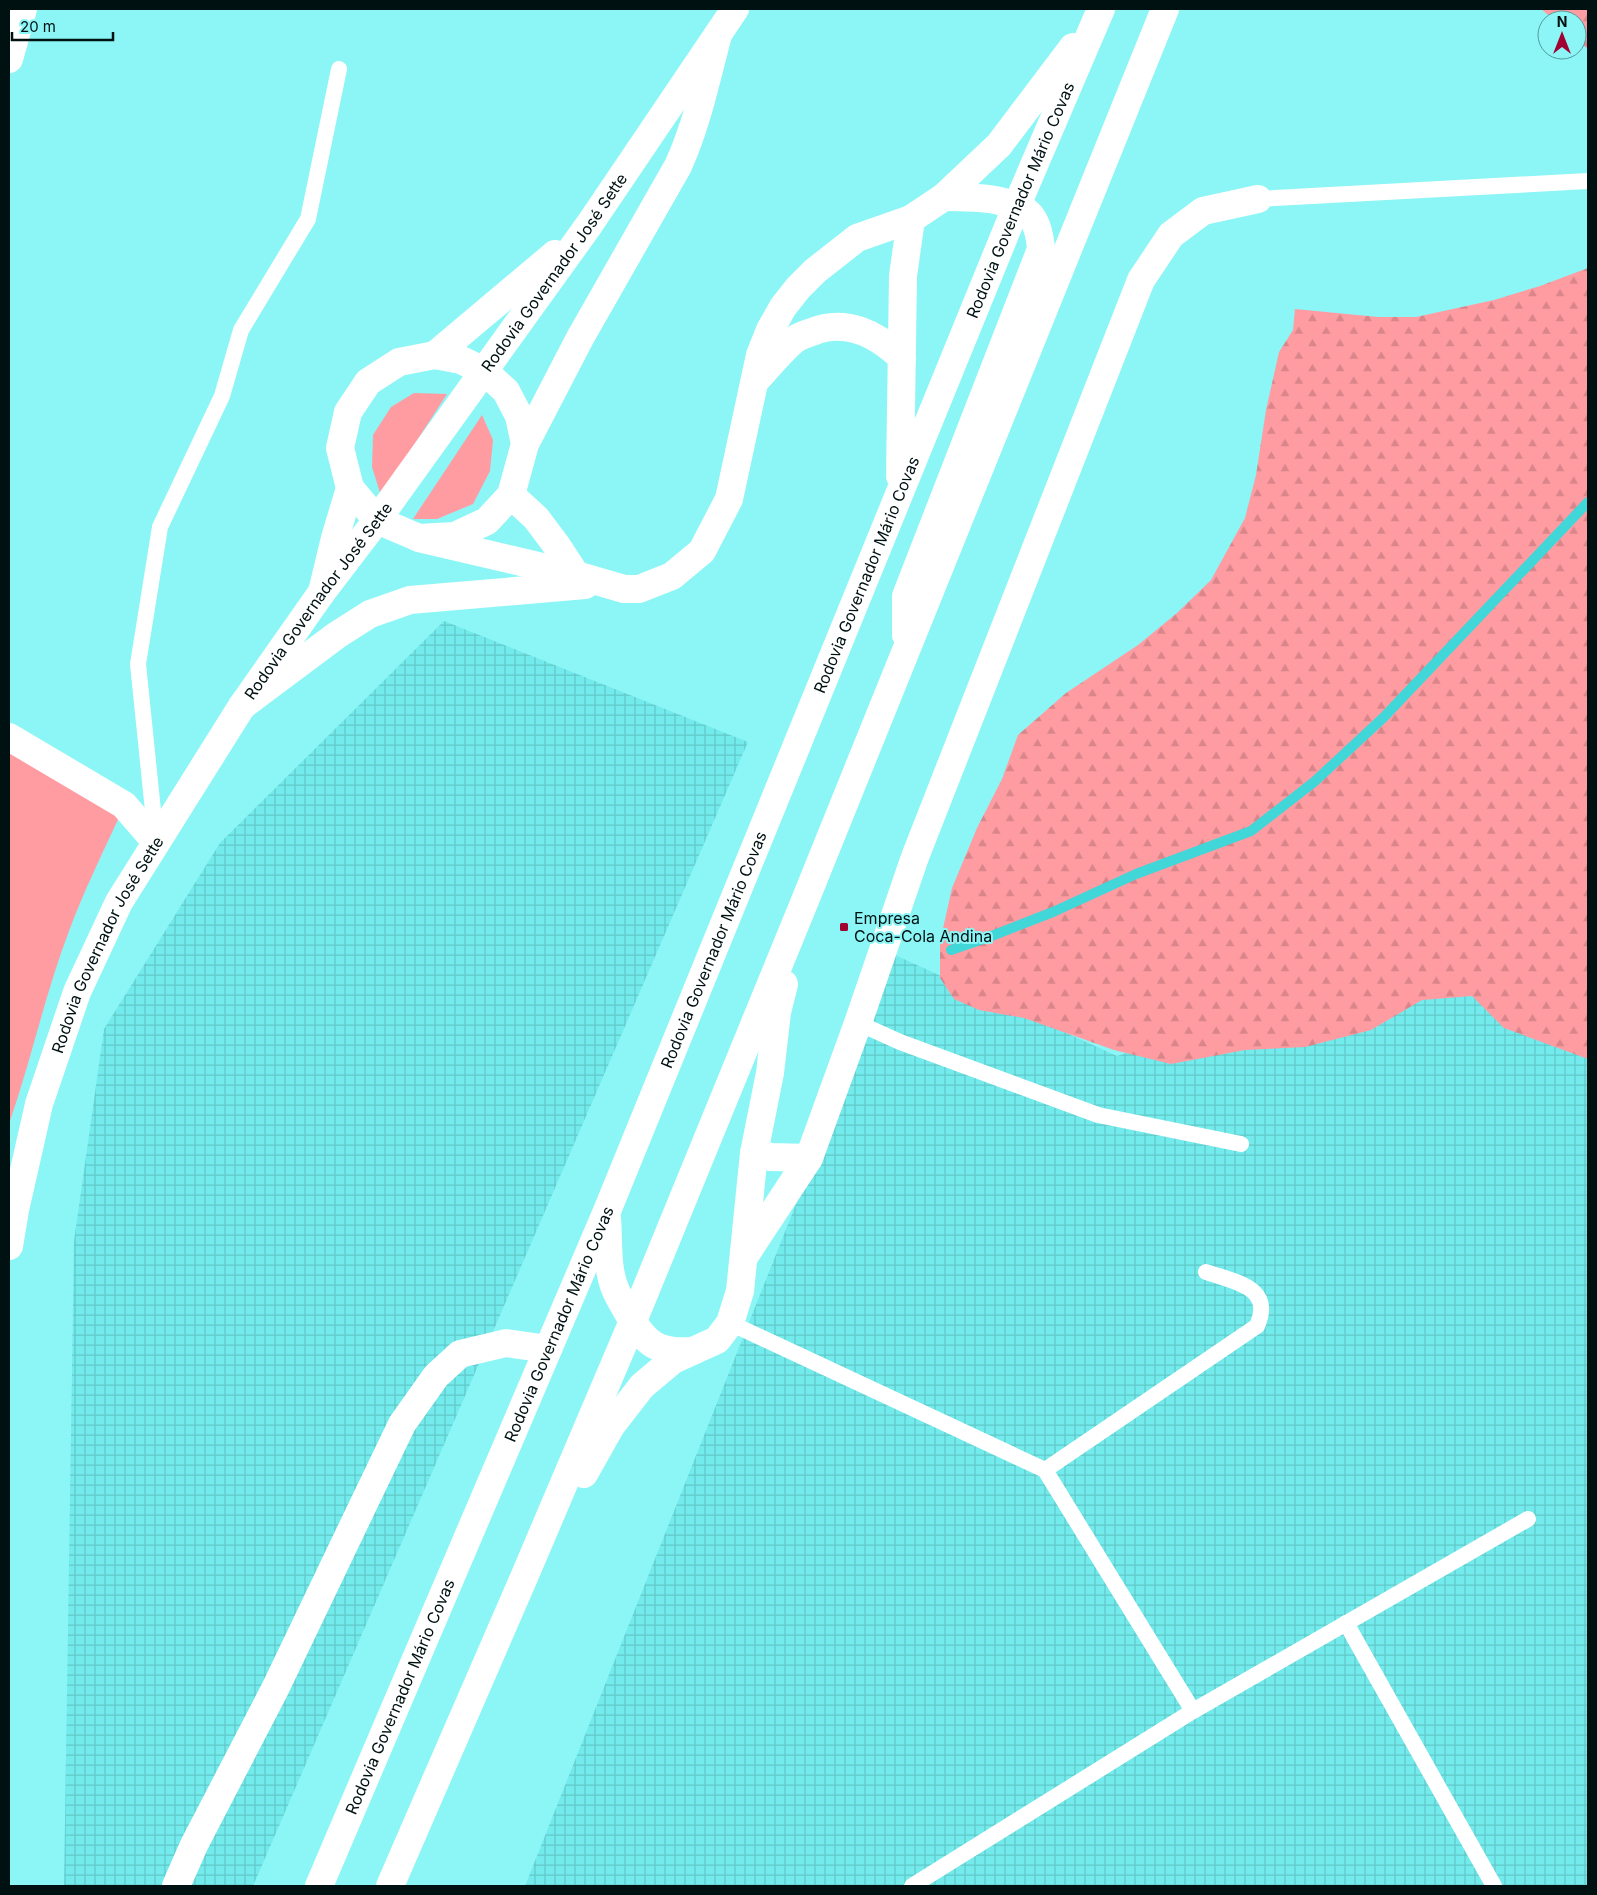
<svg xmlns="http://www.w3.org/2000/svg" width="1597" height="1895" viewBox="0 0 1597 1895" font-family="Inter,sans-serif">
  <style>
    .industrial { fill: url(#industrial-grid) }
    .grass { fill: #ff9ca2 }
    .forest { fill: url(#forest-firs) }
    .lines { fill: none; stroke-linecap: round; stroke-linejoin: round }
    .stream { stroke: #41d6d8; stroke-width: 10 }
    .lane { stroke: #fff; stroke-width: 16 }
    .street { stroke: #fff; stroke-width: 28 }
    .secondary { stroke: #fff; stroke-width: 28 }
    .primary { stroke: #fff; stroke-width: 28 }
    .highway { stroke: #fff; stroke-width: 28 }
    .poi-dot { fill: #a20232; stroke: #8cf6f6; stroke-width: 2 }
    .labels { text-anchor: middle; stroke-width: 4; stroke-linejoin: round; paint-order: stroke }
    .street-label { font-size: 16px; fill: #001112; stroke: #8cf6f6 }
    .poi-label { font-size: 16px; fill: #001112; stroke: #8cf6f6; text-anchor: start }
  </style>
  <defs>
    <pattern id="industrial-grid" width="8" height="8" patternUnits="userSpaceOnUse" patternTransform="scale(1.25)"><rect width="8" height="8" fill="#73eaeb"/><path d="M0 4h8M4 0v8" fill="none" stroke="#62c8c8"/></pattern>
    <pattern id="forest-firs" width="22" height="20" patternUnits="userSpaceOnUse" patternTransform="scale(1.25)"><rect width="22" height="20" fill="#ff9ca2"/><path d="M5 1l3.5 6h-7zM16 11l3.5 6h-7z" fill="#d9858a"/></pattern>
  </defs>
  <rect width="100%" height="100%" fill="#8cf6f6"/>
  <g class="industrial">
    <polygon points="444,621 748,742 253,1886 64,1886 74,1241 104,1029 220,843"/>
    <polygon points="1498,935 1588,994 1588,1886 525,1886 895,955 1117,1056"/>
  </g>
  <g class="grass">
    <polygon points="414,393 447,394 381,496 372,467 373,435 391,407"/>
    <polygon points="482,415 493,440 490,471 473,504 437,519 413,519"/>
    <path d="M 9,742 L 121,813 C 103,852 84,891 69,931 C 45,994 31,1061 9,1124 Z"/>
  </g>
  <g class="forest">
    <polygon points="1541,9 1588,9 1588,49 1577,40 1577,20 1554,20"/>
    <polygon points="1588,268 1588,1059 1504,1028 1472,996 1422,1000 1371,1030 1305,1047 1245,1050 1171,1064 1114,1050 1024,1018 979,1010 954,999 940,978 940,942 952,888 977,828 1002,779 1018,735 1066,693 1138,645 1177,613 1211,580 1245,518 1256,475 1266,410 1279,352 1293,330 1295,309 1378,317 1416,317 1494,300 1540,286"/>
  </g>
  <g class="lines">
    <polyline class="stream" points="951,950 989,937 1053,912 1136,874 1251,831 1314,782 1384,717 1588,502"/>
    <g class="lane">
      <polyline points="1258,199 1588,181"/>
      <polyline points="156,840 138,664 160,527 222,396 241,330 308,219 339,69"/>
      <polyline points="858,1023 900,1042 1098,1115 1241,1144"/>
      <polyline points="730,1323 1045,1470 1193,1711"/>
      <path d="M 1045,1470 L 1257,1326 C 1274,1287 1235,1282 1206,1272"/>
      <polyline points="1346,1623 1494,1886"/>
      <polyline points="912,1886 1193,1711 1528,1519"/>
    </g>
    <g class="street">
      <polyline points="9,59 23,9"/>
      <polyline points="9,737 124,805 156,842"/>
      <polyline points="754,1153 771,1157 809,1158"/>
      <polyline points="744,1257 809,1158 858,1023 915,857 1141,280 1171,235 1203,211 1258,199"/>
      <polyline points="176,1886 194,1845 275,1689 402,1424 436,1376 460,1354 506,1343 548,1349"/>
    </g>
    <path class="secondary" id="s1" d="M 9,1246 L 15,1210 L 39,1104 L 77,992 L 119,902 L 242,706 L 322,592 L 377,520 L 484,371"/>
    <g class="primary">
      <polyline points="435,355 555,254"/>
      <path id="s2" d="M 484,371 L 589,225 L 735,9"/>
      <path d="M 525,444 L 519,416 L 506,391 L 484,371 L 461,360 L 435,355 L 399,362 L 368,382 L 348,412 L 340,448 L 350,488 L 377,520 L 419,538 L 455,536 L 487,521 L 511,495 L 525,444 L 580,338 L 678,166 C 697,125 706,79 718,35"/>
      <polyline points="322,592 335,538 350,488"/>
    </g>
    <g class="highway">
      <path d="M 757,379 C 769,366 781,351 794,340 C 799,336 806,334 812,332 C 846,318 877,334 902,358"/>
      <polyline points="900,476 903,276 911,219"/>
      <polyline points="511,495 536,518 557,546 576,575"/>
      <polyline points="419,538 576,575 624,589 639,589 672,576 702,551 729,499 760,355 770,330 783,307 798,288 815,271 857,238 911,219 944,197 999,145 1073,47"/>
      <path d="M 906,635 L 906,596 L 1041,249 C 1038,214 1027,206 995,200 C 978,197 961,197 944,197"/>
      <polyline points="242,706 337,635 370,614 410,600 585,585"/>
      <path d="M 607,1218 C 609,1241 606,1269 616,1291 C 620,1300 626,1309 631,1318 C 646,1345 660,1353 691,1351"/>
      <polyline points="584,1474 611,1426 642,1386 673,1360 717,1340 730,1323 740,1291 754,1153 770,1073 777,1012 784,984"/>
      <path id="s3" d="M 319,1886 L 607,1211 L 1017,205 L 1101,9"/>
      <polyline points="390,1886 525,1575 633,1321 804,903 1165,9"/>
    </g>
  </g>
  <rect class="poi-dot" x="839" y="922" width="10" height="10" rx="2.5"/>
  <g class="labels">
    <g class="street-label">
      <text dy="6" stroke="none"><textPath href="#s3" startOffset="1826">Rodovia Governador Mário Covas</textPath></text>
      <text dy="6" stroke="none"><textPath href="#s2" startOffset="121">Rodovia Governador José Sette</textPath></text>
      <text dy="6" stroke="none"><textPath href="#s3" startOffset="1421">Rodovia Governador Mário Covas</textPath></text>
      <text dy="6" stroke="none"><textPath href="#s1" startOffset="724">Rodovia Governador José Sette</textPath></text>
      <text dy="6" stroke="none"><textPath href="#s1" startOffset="319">Rodovia Governador José Sette</textPath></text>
      <text dy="6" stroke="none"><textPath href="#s3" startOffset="1016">Rodovia Governador Mário Covas</textPath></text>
      <text dy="6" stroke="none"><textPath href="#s3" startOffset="611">Rodovia Governador Mário Covas</textPath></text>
      <text dy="6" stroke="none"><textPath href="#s3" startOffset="206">Rodovia Governador Mário Covas</textPath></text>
    </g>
    <g class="poi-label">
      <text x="854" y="924">Empresa<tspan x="854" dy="18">Coca-Cola Andina</tspan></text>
    </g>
  </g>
  <rect width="1597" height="1895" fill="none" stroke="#001112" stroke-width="20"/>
  <g transform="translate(1562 35)"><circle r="24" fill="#8cf6f6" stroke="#549a9b"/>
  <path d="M0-4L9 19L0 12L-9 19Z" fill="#a20232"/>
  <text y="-8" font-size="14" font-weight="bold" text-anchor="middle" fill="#001112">N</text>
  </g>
  <path d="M12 32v8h101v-8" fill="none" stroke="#001112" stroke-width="2.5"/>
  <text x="20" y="32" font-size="15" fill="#001112" stroke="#8cf6f6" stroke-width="4" paint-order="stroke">20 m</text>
</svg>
